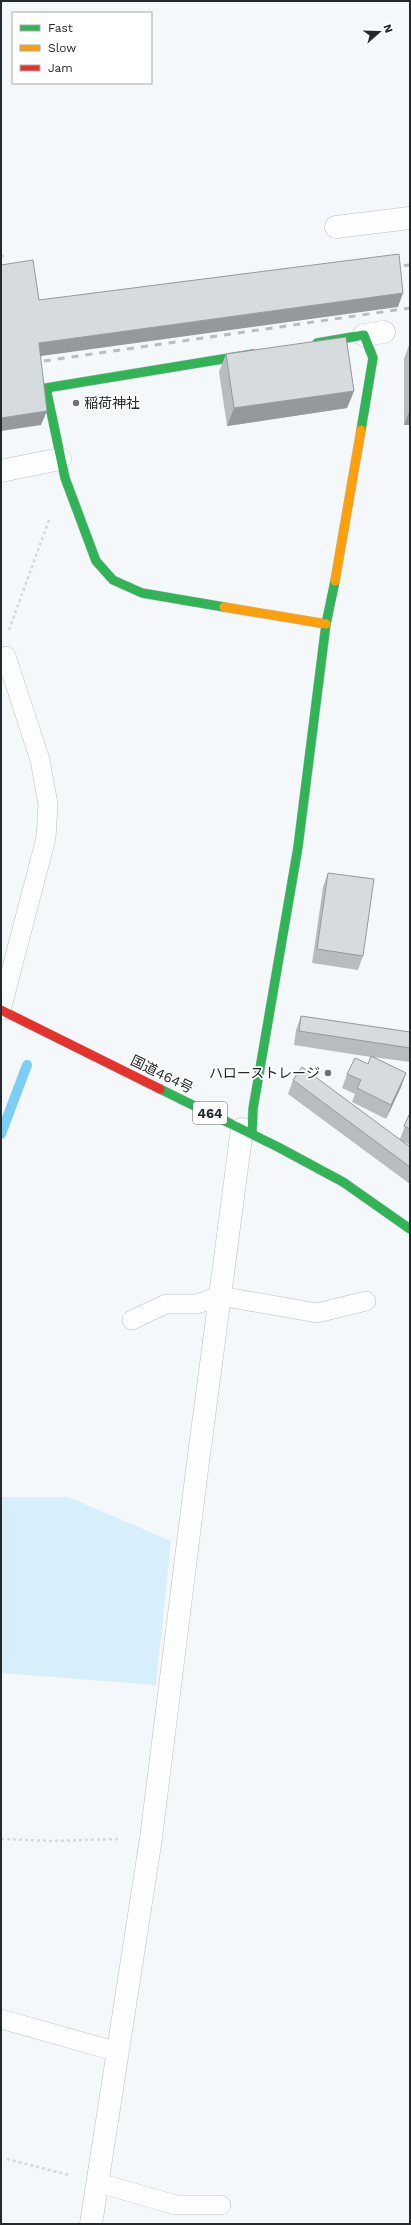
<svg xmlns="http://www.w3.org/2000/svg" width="411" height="2225" viewBox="0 0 411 2225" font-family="'Work Sans','Noto Sans JP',sans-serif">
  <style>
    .green { fill: #d7effb }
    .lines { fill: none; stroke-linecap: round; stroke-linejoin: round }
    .stream { stroke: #7ccff4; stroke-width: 10 }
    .lane-casing { stroke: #babfc2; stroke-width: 20 }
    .street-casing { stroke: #babfc2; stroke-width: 23 }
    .fast-casing { stroke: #babfc2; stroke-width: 10 }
    .slow-casing { stroke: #babfc2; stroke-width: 10 }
    .jam-casing { stroke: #babfc2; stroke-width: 10 }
    .path { stroke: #d6d8d9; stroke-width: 2.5; stroke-dasharray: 3 3; stroke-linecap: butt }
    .lane { stroke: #fdfefe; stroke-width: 19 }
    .street { stroke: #fdfefe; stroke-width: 22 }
    .fast { stroke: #30b455; stroke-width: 9 }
    .slow { stroke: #ff9f0a; stroke-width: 9 }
    .jam { stroke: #e5322d; stroke-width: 9 }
    .rail { stroke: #bbbcbe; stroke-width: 3; stroke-dasharray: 7 7; stroke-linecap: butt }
    .wall { fill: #b8bcbf }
    .shaded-wall { fill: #96999b }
    .building { fill: #d6dbde; stroke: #96999b }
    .poi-dot { fill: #6c7275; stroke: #fff; stroke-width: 1.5 }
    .labels { text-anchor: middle; stroke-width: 3.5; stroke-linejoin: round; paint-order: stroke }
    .shield { fill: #fff; stroke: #656a6d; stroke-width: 1 }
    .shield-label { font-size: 13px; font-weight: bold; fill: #232a2e }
    .poi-label { font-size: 14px; fill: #232a2e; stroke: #fff; text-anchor: start }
    .street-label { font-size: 14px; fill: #232a2e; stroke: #fff }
  </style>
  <rect width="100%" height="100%" fill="#f4f8fa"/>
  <polygon class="green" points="1,1497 68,1497 171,1541 156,1685 1,1673"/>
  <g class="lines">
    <polyline class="stream" points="1,1134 27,1065"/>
    <defs>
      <g id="lane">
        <polyline points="1,1010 46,838 48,804 40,760 6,656"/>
        <polyline points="132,1320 166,1304 197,1304 220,1296 317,1313 366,1301"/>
        <polyline points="1,2019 118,2052"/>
        <polyline points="99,2183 176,2205 221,2205"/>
      </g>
      <g id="street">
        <polyline points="336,227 410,218"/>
        <polyline points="364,335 384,332"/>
        <polyline points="1,471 60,459"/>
        <polyline points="91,2224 151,1838 197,1470 242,1129"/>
      </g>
      <g id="fast">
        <polyline points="317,343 364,335 373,358 361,430"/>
        <polyline points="224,607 142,593 113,580 96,561 65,478 46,388 253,354"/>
        <polyline points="160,1089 278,1147 343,1182 410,1229"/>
        <polyline points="252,1133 253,1109 298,847 326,624 335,581"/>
      </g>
      <g id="slow">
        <polyline points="335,581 361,430"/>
        <polyline points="224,607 326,624"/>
      </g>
      <polyline id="jam" points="1,1010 160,1089"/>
    </defs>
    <use href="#lane" class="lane-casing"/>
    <use href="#street" class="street-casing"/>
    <use href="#fast" class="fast-casing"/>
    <use href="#slow" class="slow-casing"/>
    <use href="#jam" class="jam-casing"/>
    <g class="path">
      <polyline points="1,256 5,256"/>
      <polyline points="9,630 49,520"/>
      <polyline points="1,1839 51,1841 121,1839"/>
      <polyline points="7,2159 69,2175"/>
    </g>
    <use href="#lane" class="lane"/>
    <use href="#street" class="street"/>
    <use href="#fast" class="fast"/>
    <use href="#slow" class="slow"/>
    <use href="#jam" class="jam"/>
    <g class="rail">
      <polyline points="390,267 410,265"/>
      <polyline points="30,363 410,308"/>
    </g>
  </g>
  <g class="wall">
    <polygon points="410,342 410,425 404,425 404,359"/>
    <polygon points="226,354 354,391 347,408 227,426 219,372"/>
    <polygon points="328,873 363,956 358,970 312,963 323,887"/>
    <polygon points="301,1016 410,1032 410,1062 373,1057 406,1073 401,1087 386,1119 352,1102 355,1094 342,1088 347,1074 368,1064 371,1057 294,1045 296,1030"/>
    <polygon points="293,1080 400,1139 410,1113 410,1145 404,1142 410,1147 410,1184 288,1094"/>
  </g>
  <g class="shaded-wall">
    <polygon points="403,293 398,307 34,357 39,343"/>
    <polygon points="354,391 347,408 227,426 234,408"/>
    <polygon points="410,409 410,425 404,425"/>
    <polygon points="47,411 41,425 1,431 1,418"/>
    <polygon points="406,1073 401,1087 386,1119 391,1105"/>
  </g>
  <g class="building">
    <polygon points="399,254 403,293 39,343 47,411 1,418 1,265 33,260 39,300"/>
    <polygon points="346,337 354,391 234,408 226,354"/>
    <polygon points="328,873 374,879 363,956 317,949"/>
    <polygon points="301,1016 410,1032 410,1048 299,1031"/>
    <polygon points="371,1056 406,1073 391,1105 357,1088 361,1080 347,1074 355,1058 368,1064"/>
    <polygon points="302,1067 410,1147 410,1167 293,1080"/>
    <polygon points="410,1113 410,1129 404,1126"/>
  </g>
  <g class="poi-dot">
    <circle cx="76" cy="403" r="4"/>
    <circle cx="328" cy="1073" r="4"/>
  </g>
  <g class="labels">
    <rect class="shield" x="193" y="1102" width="34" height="22" rx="3"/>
    <g class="shield-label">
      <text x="210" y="1118">464</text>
    </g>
    <g class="poi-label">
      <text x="84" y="408">稲荷神社</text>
      <text x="320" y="1078" text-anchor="end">ハローストレージ</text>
    </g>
    <g class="street-label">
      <text transform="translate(162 1074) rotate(26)" y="5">国道464号</text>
    </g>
  </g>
  <rect width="411" height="2225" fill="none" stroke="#232a2e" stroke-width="4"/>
  <rect x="12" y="12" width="140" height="72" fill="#ffffff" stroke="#a7aaab"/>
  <rect x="20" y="25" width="20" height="6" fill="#30b455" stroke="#a7aaab"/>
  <text x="48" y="32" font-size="12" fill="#232a2e">Fast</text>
  <rect x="20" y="45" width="20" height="6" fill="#ff9f0a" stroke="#a7aaab"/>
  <text x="48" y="52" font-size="12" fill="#232a2e">Slow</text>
  <rect x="20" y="65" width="20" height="6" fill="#e5322d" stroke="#a7aaab"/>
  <text x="48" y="72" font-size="12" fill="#232a2e">Jam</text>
  <g transform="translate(379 32) rotate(70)" stroke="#ffffff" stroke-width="3" paint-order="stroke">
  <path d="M0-3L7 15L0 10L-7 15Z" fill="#232a2e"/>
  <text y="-6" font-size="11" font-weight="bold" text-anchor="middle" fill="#232a2e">N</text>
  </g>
</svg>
